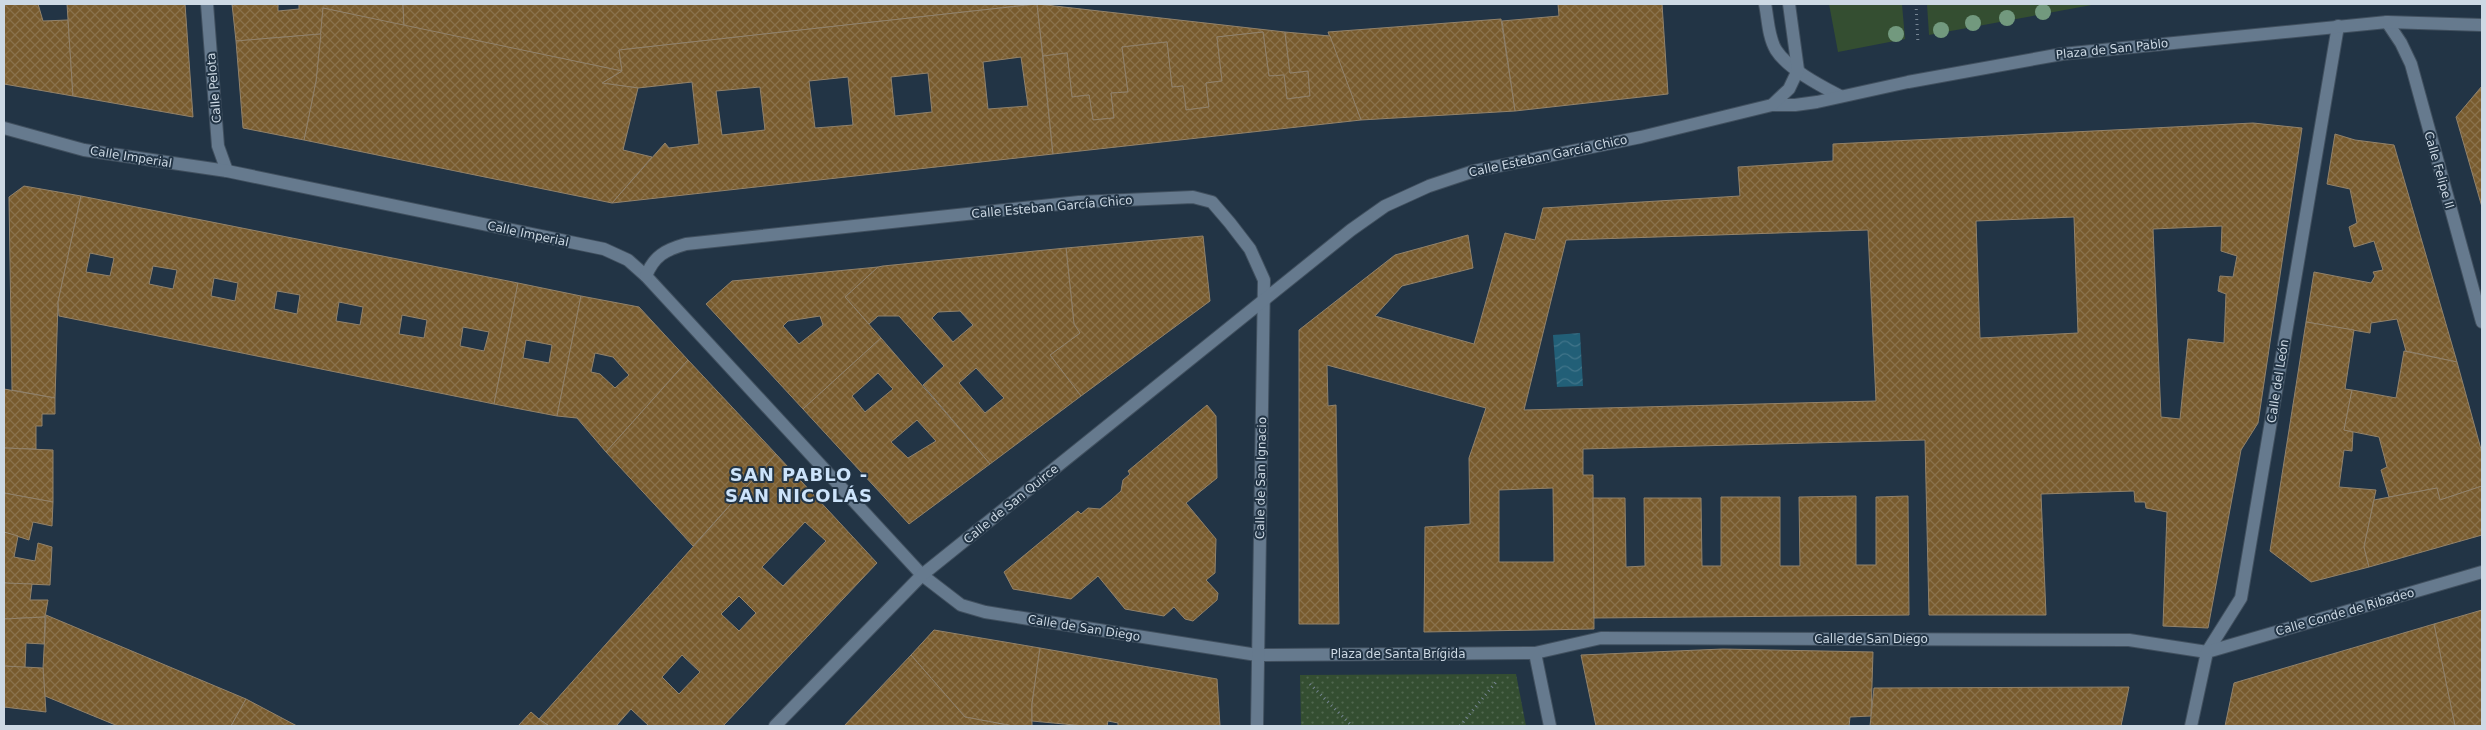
<svg xmlns="http://www.w3.org/2000/svg" width="2486" height="730" viewBox="0 0 2486 730" font-family="'DejaVu Sans',sans-serif">
  <style>
    .grass { fill: #344e31 }
    .park { fill: url(#park-dots) }
    .water { fill: url(#water-waves) }
    .building { fill: url(#building-cross-hatch); stroke: #92826a; fill-rule: evenodd }
    .lines { fill: none; stroke-linecap: round; stroke-linejoin: round }
    .pedestrian-casing { stroke: #41505f; stroke-width: 14 }
    .minor-casing { stroke: #41505f; stroke-width: 14 }
    .secondary-casing { stroke: #41505f; stroke-width: 14 }
    .path { stroke: #768593; stroke-width: 3; stroke-dasharray: 1 4; stroke-linecap: butt }
    .pedestrian { stroke: #667a8e; stroke-width: 12 }
    .minor { stroke: #667a8e; stroke-width: 12 }
    .secondary { stroke: #667a8e; stroke-width: 12 }
    .tree { fill: #72997e }
    .labels { text-anchor: middle; stroke-width: 4; stroke-linejoin: round; paint-order: stroke }
    .street-label { font-size: 12px; fill: #cdd9e4; stroke: #223445 }
    .district-label { font-size: 18px; font-weight: bold; letter-spacing: 1px; fill: #cde4fb; stroke: #223445 }
  </style>
  <defs>
    <pattern id="park-dots" width="8" height="8" patternUnits="userSpaceOnUse" patternTransform="scale(1.25)"><rect width="8" height="8" fill="#344e31"/><path d="M2 2h.1M6 6h.1" fill="none" stroke="#50674f" stroke-width="1.8" stroke-linecap="round"/></pattern>
    <pattern id="water-waves" width="16" height="10" patternUnits="userSpaceOnUse" patternTransform="scale(1.25)"><rect width="16" height="10" fill="#225f77"/><path d="M0 5q4-4 8 0t8 0" fill="none" stroke="#41758a"/></pattern>
    <pattern id="building-cross-hatch" width="8" height="8" patternUnits="userSpaceOnUse" patternTransform="scale(1.25)"><rect width="8" height="8" fill="#785b2e"/><path d="M0 0l8 8M0 8l8-8" fill="none" stroke="#8a724c"/></pattern>
  </defs>
  <rect width="100%" height="100%" fill="#223445"/>
  <g class="grass">
    <polygon points="1829,4 1902,4 1905,39 1838,52"/>
    <polygon points="1927,4 2097,4 1929,35"/>
  </g>
  <polygon class="park" points="1516,674 1526,726 1301,726 1300,675"/>
  <polygon class="water" points="1580,333 1583,386 1557,387 1553,335"/>
  <g class="building">
    <polygon points="4,4 38,4 43,21 68,20 73,96 4,84"/>
    <polygon points="67,4 185,4 193,117 73,96"/>
    <polygon points="232,4 278,4 278,11 299,9 299,4 403,4 404,26 323,8 321,34 236,41"/>
    <polygon points="403,4 1037,4 619,50 622,71 404,26"/>
    <path d="M 1037,4 L 1053,154 L 612,203 L 665,143 L 669,148 L 699,144 L 692,82 L 638,88 L 602,83 L 622,71 L 619,50 ZM 1021,57 L 1028,106 L 988,109 L 983,62 ZM 928,73 L 932,112 L 895,116 L 891,77 ZM 848,77 L 853,125 L 815,128 L 809,81 ZM 760,87 L 765,130 L 722,135 L 716,91 Z"/>
    <polygon points="1037,4 1285,32 1290,73 1308,71 1310,96 1287,99 1284,75 1269,76 1263,32 1217,37 1222,81 1206,83 1209,107 1186,110 1183,86 1172,87 1167,42 1122,47 1128,92 1111,93 1114,118 1093,120 1089,95 1072,97 1067,53 1043,56"/>
    <polygon points="1558,4 1662,4 1668,94 1515,111 1502,21 1559,16"/>
    <polygon points="323,8 622,71 602,83 638,88 623,150 652,157 612,203 304,140 316,81"/>
    <polygon points="1501,19 1515,111 1361,120 1328,32"/>
    <polygon points="1263,32 1269,76 1284,75 1287,99 1310,96 1308,71 1290,73 1285,32 1330,36 1361,120 1053,154 1043,56 1067,53 1072,97 1089,95 1093,120 1114,118 1111,93 1128,92 1122,47 1167,42 1172,87 1183,86 1186,110 1209,107 1206,83 1222,81 1217,37"/>
    <polygon points="321,34 316,81 304,140 243,128 236,41"/>
    <polygon points="2482,86 2482,207 2456,117"/>
    <path d="M 2253,123 L 2302,128 L 2258,423 L 2241,450 L 2208,628 L 2163,626 L 2167,512 L 2146,508 L 2145,502 L 2135,502 L 2134,491 L 2041,494 L 2046,615 L 1929,615 L 1925,440 L 1583,449 L 1583,475 L 1593,475 L 1594,629 L 1424,632 L 1425,527 L 1470,524 L 1469,458 L 1486,408 L 1327,365 L 1328,406 L 1336,405 L 1339,624 L 1299,624 L 1299,330 L 1395,255 L 1468,235 L 1473,268 L 1402,286 L 1375,316 L 1474,344 L 1505,233 L 1535,240 L 1543,208 L 1740,196 L 1738,167 L 1833,161 L 1833,144 ZM 2074,217 L 2078,333 L 1980,338 L 1976,221 ZM 2222,226 L 2221,251 L 2237,256 L 2233,277 L 2220,276 L 2218,291 L 2226,294 L 2224,343 L 2188,339 L 2180,419 L 2161,417 L 2153,229 ZM 1868,230 L 1876,401 L 1524,410 L 1566,240 ZM 1553,488 L 1554,562 L 1499,562 L 1499,490 Z"/>
    <polygon points="2335,134 2355,140 2394,145 2457,362 2406,351 2397,319 2371,323 2370,333 2306,322 2314,272 2371,283 2375,276 2373,272 2383,270 2374,241 2354,247 2349,227 2357,223 2350,189 2327,184"/>
    <polygon points="24,186 81,196 58,302 55,398 12,390 9,197"/>
    <path d="M 81,196 L 518,283 L 494,404 L 59,316 L 58,302 ZM 90,253 L 114,258 L 110,276 L 86,272 ZM 153,266 L 177,270 L 173,289 L 149,284 ZM 214,278 L 238,283 L 235,301 L 211,296 ZM 277,291 L 300,295 L 297,314 L 274,309 ZM 339,302 L 363,307 L 360,325 L 336,321 ZM 402,315 L 427,320 L 424,338 L 399,334 ZM 463,327 L 489,332 L 484,351 L 460,346 Z"/>
    <polygon points="1203,236 1210,301 1081,396 1050,355 1080,333 1074,324 1066,248"/>
    <path d="M 1066,248 L 1074,324 L 1080,333 L 1050,355 L 1081,396 L 990,464 L 923,385 L 944,366 L 899,316 L 878,316 L 869,324 L 845,297 L 878,267 L 883,266 ZM 960,311 L 973,325 L 953,342 L 932,318 L 938,312 ZM 976,368 L 1004,398 L 985,413 L 959,383 Z"/>
    <path d="M 878,267 L 845,297 L 881,338 L 803,409 L 706,304 L 732,281 ZM 820,316 L 823,325 L 799,344 L 783,326 L 788,321 Z"/>
    <path d="M 518,283 L 581,296 L 557,416 L 494,404 ZM 526,340 L 552,345 L 549,363 L 523,358 Z"/>
    <path d="M 581,296 L 639,307 L 688,360 L 606,452 L 577,418 L 557,416 ZM 595,353 L 613,357 L 629,375 L 615,388 L 600,374 L 591,372 Z"/>
    <polygon points="2306,322 2354,330 2345,389 2352,390 2344,430 2353,432 2352,451 2344,450 2339,487 2376,490 2364,547 2369,567 2311,582 2270,551"/>
    <path d="M 881,338 L 990,464 L 909,524 L 803,409 ZM 878,373 L 893,389 L 865,412 L 852,396 ZM 917,420 L 936,441 L 908,458 L 891,442 Z"/>
    <polygon points="2404,351 2457,362 2482,453 2482,486 2440,500 2437,488 2389,497 2381,470 2387,467 2379,437 2344,430 2352,390 2396,398"/>
    <polygon points="688,360 776,454 693,546 606,452"/>
    <polygon points="4,389 55,398 55,414 42,414 42,426 36,426 36,449 4,448"/>
    <polygon points="1207,405 1216,416 1217,478 1186,503 1216,539 1215,573 1206,580 1218,593 1217,600 1193,621 1185,619 1174,607 1164,616 1125,609 1098,576 1071,599 1013,589 1004,572 1078,511 1081,514 1088,508 1100,509 1111,500 1121,491 1123,480 1130,474 1128,471"/>
    <polygon points="4,448 53,450 53,502 4,493"/>
    <path d="M 776,454 L 877,563 L 723,726 L 649,726 L 631,709 L 616,726 L 549,726 L 539,719 ZM 805,522 L 826,541 L 783,586 L 762,567 ZM 739,596 L 756,613 L 739,631 L 721,614 ZM 682,655 L 700,672 L 679,694 L 662,677 Z"/>
    <polygon points="2482,486 2482,535 2369,567 2364,547 2374,500 2437,488 2440,500"/>
    <polygon points="4,493 53,502 52,526 33,522 29,540 4,532"/>
    <polygon points="1856,496 1856,565 1876,565 1876,497 1908,496 1909,615 1594,618 1593,498 1625,498 1626,567 1645,566 1644,498 1701,498 1702,566 1721,566 1721,497 1780,497 1780,566 1800,566 1799,497"/>
    <polygon points="4,532 18,536 14,557 35,561 38,543 52,547 50,585 4,583"/>
    <polygon points="4,583 32,584 30,600 48,600 45,617 4,619"/>
    <polygon points="2482,610 2482,726 2455,726 2434,624"/>
    <polygon points="46,615 246,699 231,726 118,726 45,696 43,668"/>
    <polygon points="45,617 44,644 26,643 25,668 4,666 4,619"/>
    <polygon points="2434,624 2455,726 2225,726 2234,683"/>
    <polygon points="934,630 1040,648 1032,704 1032,726 1013,726 965,717 911,655"/>
    <polygon points="1040,648 1217,679 1220,726 1118,726 1118,723 1108,721 1107,726 1085,726 1032,721 1032,704"/>
    <polygon points="1723,649 1873,652 1871,716 1850,717 1849,726 1596,726 1581,655"/>
    <polygon points="911,655 965,717 1013,726 844,726"/>
    <polygon points="4,666 43,668 46,712 4,707"/>
    <polygon points="2129,687 2121,726 1870,726 1874,688"/>
    <polygon points="246,699 297,726 231,726"/>
    <polygon points="531,712 539,719 549,726 518,726"/>
  </g>
  <g class="lines">
    <defs>
      <polyline id="pedestrian" points="1535,653 1601,638 2129,640 2207,652 2241,598 2338,26"/>
      <g id="minor">
        <polyline points="207,4 218,146 227,171"/>
        <path d="M 1765,4 C 1768,18 1768,37 1776,50 C 1788,69 1821,86 1840,96"/>
        <polyline points="2387,22 2401,43 2411,64 2482,322"/>
        <polyline points="1772,105 1795,105 1817,102 1908,82 2062,54 2387,22 2482,25"/>
        <polyline points="4,128 84,150 227,171 604,249 628,260 646,276 922,575 961,605 985,612 1257,655 1535,653 1550,726"/>
        <path d="M 646,276 C 654,256 665,250 686,244 L 1079,202 L 1193,197 L 1212,202 L 1230,223 L 1250,249 L 1264,280 L 1257,726"/>
        <polyline points="2191,726 2207,652 2482,572"/>
      </g>
      <polyline id="secondary" points="775,726 922,575 1351,230 1385,206 1429,186 1474,171 1641,137 1772,105 1789,89 1798,70 1789,4"/>
    </defs>
    <use href="#pedestrian" class="pedestrian-casing"/>
    <use href="#minor" class="minor-casing"/>
    <use href="#secondary" class="secondary-casing"/>
    <g class="path">
      <polyline points="1916,4 1918,44"/>
      <polyline points="1310,684 1352,726"/>
      <polyline points="1460,726 1496,682"/>
    </g>
    <use href="#pedestrian" class="pedestrian"/>
    <use href="#minor" class="minor"/>
    <use href="#secondary" class="secondary"/>
  </g>
  <g class="tree">
    <circle cx="2043" cy="12" r="8"/>
    <circle cx="2007" cy="18" r="8"/>
    <circle cx="1973" cy="23" r="8"/>
    <circle cx="1941" cy="30" r="8"/>
    <circle cx="1896" cy="34" r="8"/>
  </g>
  <g class="labels">
    <g class="street-label">
      <text transform="translate(2112 49) rotate(-6)" y="4">Plaza de San Pablo</text>
      <text transform="translate(214 88) rotate(-95)" y="4">Calle Pelota</text>
      <text transform="translate(1548 156) rotate(-12)" y="4">Calle Esteban García Chico</text>
      <text transform="translate(131 157) rotate(9)" y="4">Calle Imperial</text>
      <text transform="translate(2439 170) rotate(74)" y="4">Calle Felipe II</text>
      <text transform="translate(1052 207) rotate(-5)" y="4">Calle Esteban García Chico</text>
      <text transform="translate(528 234) rotate(12)" y="4">Calle Imperial</text>
      <text transform="translate(2278 381) rotate(-81)" y="4">Calle del León</text>
      <text transform="translate(1261 478) rotate(-89)" y="4">Calle de San Ignacio</text>
      <text transform="translate(1011 504) rotate(-39)" y="4">Calle de San Quirce</text>
      <text transform="translate(2345 612) rotate(-16)" y="4">Calle Conde de Ribadeo</text>
      <text transform="translate(1084 628) rotate(9)" y="4">Calle de San Diego</text>
      <text x="1871" y="643">Calle de San Diego</text>
      <text x="1398" y="658">Plaza de Santa Brígida</text>
    </g>
    <g class="district-label">
      <text x="799" y="481">SAN PABLO -<tspan x="799" dy="21">SAN NICOLÁS</tspan></text>
    </g>
  </g>
  <rect width="2486" height="730" fill="none" stroke="#cdd9e4" stroke-width="10"/>
</svg>
